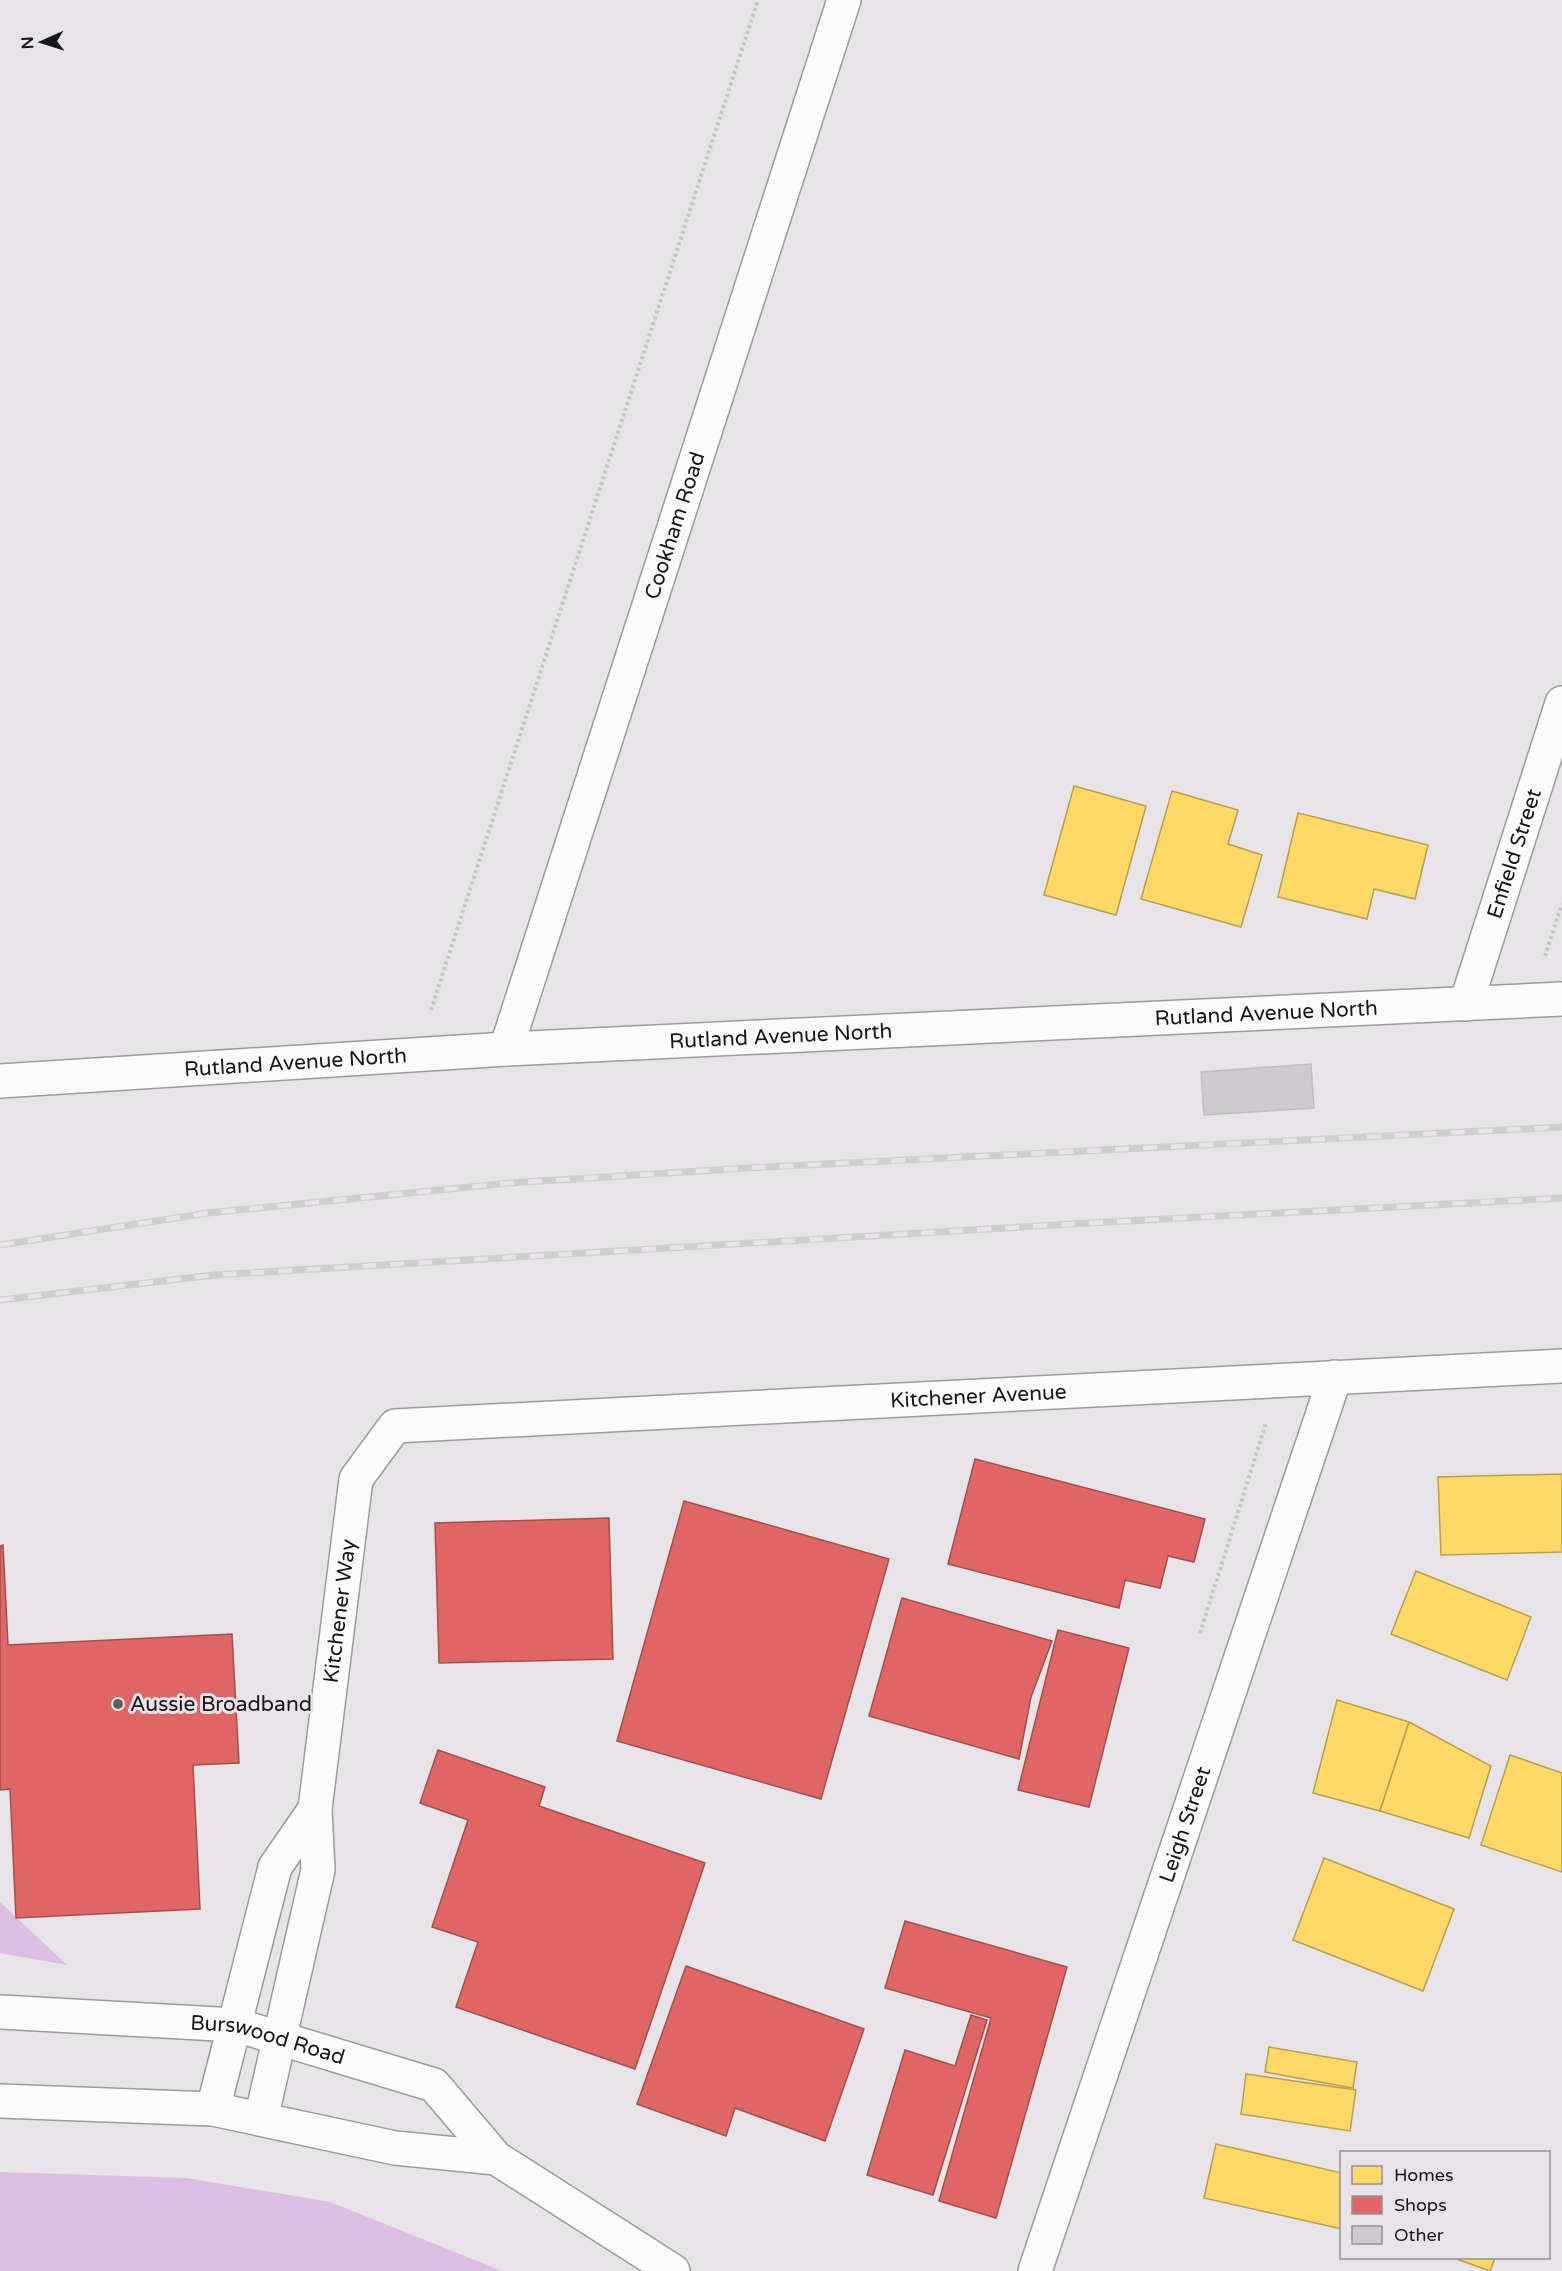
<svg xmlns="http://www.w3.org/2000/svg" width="1562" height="2271" viewBox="0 0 1562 2271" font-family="'Varela Round',sans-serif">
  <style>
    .green { fill: #dbbee1 }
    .homes { fill: #ffd966; stroke: #b99e4e; stroke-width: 1.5 }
    .shops { fill: #e06666; stroke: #a34e4e; stroke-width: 1.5 }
    .building { fill: #cccacc; stroke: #bfbdbf; stroke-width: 1.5 }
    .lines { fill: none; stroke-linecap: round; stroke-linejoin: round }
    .street-casing { stroke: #9c9a9c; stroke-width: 36 }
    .secondary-casing { stroke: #9c9a9c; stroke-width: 36 }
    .path { stroke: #c5c4c5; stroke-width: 4; stroke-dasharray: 3 3; stroke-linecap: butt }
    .street { stroke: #fbfbfb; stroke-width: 33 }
    .secondary { stroke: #fbfbfb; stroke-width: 33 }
    .rail-casing { stroke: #cecece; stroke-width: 7 }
    .rail { stroke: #e8e3e8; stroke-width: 4.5; stroke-dasharray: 14; stroke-linecap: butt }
    .poi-dot { fill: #5f5d60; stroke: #e8e3e8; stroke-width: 2 }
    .labels { text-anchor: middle; stroke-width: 6; stroke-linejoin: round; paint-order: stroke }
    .street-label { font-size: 21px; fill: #161517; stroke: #e8e3e8 }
    .poi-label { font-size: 21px; fill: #161517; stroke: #e8e3e8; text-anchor: start }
  </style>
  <rect width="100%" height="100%" fill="#e7e4e7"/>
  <g class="green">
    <polygon points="0,1902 67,1965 0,1953"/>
    <polygon points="0,2172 186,2178 330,2202 502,2271 0,2271"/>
  </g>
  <g class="homes">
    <polygon points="1074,786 1146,806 1116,915 1044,895"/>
    <polygon points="1172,791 1238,810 1228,844 1262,855 1241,927 1141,899"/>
    <polygon points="1298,813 1428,845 1415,899 1374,889 1367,919 1278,897"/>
    <polygon points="1562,1474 1562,1552 1441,1555 1438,1477"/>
    <polygon points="1416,1571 1531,1617 1507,1680 1391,1634"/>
    <polygon points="1337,1700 1409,1722 1380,1811 1313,1793"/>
    <polygon points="1409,1722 1491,1766 1469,1838 1380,1811"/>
    <polygon points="1510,1755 1562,1773 1562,1872 1481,1845"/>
    <polygon points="1324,1858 1454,1909 1423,1991 1293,1940"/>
    <polygon points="1269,2047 1357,2062 1353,2088 1265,2072"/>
    <polygon points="1246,2074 1356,2090 1350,2131 1241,2114"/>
    <polygon points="1216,2144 1342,2173 1342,2229 1204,2198"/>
    <polygon points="1454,2258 1495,2258 1490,2271"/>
  </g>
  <g class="shops">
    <polygon points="975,1459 1205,1519 1194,1562 1168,1556 1160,1588 1125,1580 1119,1608 948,1564"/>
    <polygon points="684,1501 889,1559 821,1799 617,1741"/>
    <polygon points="609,1518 613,1659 439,1663 435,1523"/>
    <polygon points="3,1545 8,1645 232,1634 239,1763 193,1765 200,1909 16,1918 10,1789 0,1790 0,1546"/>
    <polygon points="902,1598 1052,1641 1031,1697 1019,1759 869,1716"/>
    <polygon points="1058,1630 1129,1648 1089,1807 1018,1790"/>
    <polygon points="438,1750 545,1787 539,1806 705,1863 635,2069 456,2007 478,1942 432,1927 468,1820 420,1803"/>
    <polygon points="905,1921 1067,1967 996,2218 939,2201 991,2018 885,1988"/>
    <polygon points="686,1966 864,2029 825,2141 735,2108 726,2136 637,2104"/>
    <polygon points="971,2015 987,2020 933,2195 867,2175 905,2050 955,2066"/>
  </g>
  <polygon class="building" points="1311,1064 1314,1108 1204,1115 1201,1072"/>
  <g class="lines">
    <defs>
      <g id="street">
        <path id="s1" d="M 1466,1004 L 1562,703"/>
        <path id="s2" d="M 506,1049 L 844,0"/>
        <path id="s3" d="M 0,1081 L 506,1049 L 1562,999"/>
        <path id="s4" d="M 1035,2271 L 1335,1377"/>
      </g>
      <g id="secondary">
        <path id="s5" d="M 0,2012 L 236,2025 L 434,2085 L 496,2158 L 673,2271"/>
        <polyline points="0,2101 213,2109 395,2148 496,2158"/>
        <polyline points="213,2109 275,1867 315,1809"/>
        <path id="s6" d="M 261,2119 L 318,1870 L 315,1809 L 356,1479 L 395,1426 L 1562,1366"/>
      </g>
    </defs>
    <use href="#street" class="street-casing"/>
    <use href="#secondary" class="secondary-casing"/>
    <g class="path">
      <polyline points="1545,956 1562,904"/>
      <polyline points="431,1010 758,0"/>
      <polyline points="1200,1633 1266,1423"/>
    </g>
    <use href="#street" class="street"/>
    <use href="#secondary" class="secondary"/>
    <defs>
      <g id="rail">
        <polyline points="0,1245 208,1213 510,1183 747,1168 1562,1127"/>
        <polyline points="0,1300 214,1275 1089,1223 1562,1198"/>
      </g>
    </defs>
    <use href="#rail" class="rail-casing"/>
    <use href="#rail" class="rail"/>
  </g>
  <circle class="poi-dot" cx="118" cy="1704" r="6"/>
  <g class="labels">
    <g class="street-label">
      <text dy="7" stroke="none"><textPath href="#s2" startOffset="550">Cookham Road</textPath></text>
      <text dy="7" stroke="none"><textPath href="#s1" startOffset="158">Enfield Street</textPath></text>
      <text dy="7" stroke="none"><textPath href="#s3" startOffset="1268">Rutland Avenue North</textPath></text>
      <text dy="7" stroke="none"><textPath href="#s3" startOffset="782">Rutland Avenue North</textPath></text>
      <text dy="7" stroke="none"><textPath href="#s3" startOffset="296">Rutland Avenue North</textPath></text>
      <text dy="7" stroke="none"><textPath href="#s6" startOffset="1299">Kitchener Avenue</textPath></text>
      <text dy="7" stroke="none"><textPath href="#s6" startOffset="516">Kitchener Way</textPath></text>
      <text dy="7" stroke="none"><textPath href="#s4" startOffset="471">Leigh Street</textPath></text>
      <text dy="7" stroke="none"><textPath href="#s5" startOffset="270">Burswood Road</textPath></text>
    </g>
    <g class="poi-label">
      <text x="130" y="1711">Aussie Broadband</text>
    </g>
  </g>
  <rect x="1340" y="2151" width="210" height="108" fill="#e8e3e8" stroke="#949194" stroke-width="1.5"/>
  <rect x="1352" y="2166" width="30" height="18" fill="#ffd966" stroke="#949194" stroke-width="1.5"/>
  <text x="1394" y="2181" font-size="18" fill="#161517">Homes</text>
  <rect x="1352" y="2196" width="30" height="18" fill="#e06666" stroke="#949194" stroke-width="1.5"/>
  <text x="1394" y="2211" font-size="18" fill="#161517">Shops</text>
  <rect x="1352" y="2226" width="30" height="18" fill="#cccacc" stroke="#949194" stroke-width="1.5"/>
  <text x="1394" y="2241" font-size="18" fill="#161517">Other</text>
  <g transform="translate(42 42) rotate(267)" stroke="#e8e3e8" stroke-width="4.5" paint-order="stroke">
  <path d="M0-4.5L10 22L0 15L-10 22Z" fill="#161517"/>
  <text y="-9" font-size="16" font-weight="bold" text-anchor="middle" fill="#161517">N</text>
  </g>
</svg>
